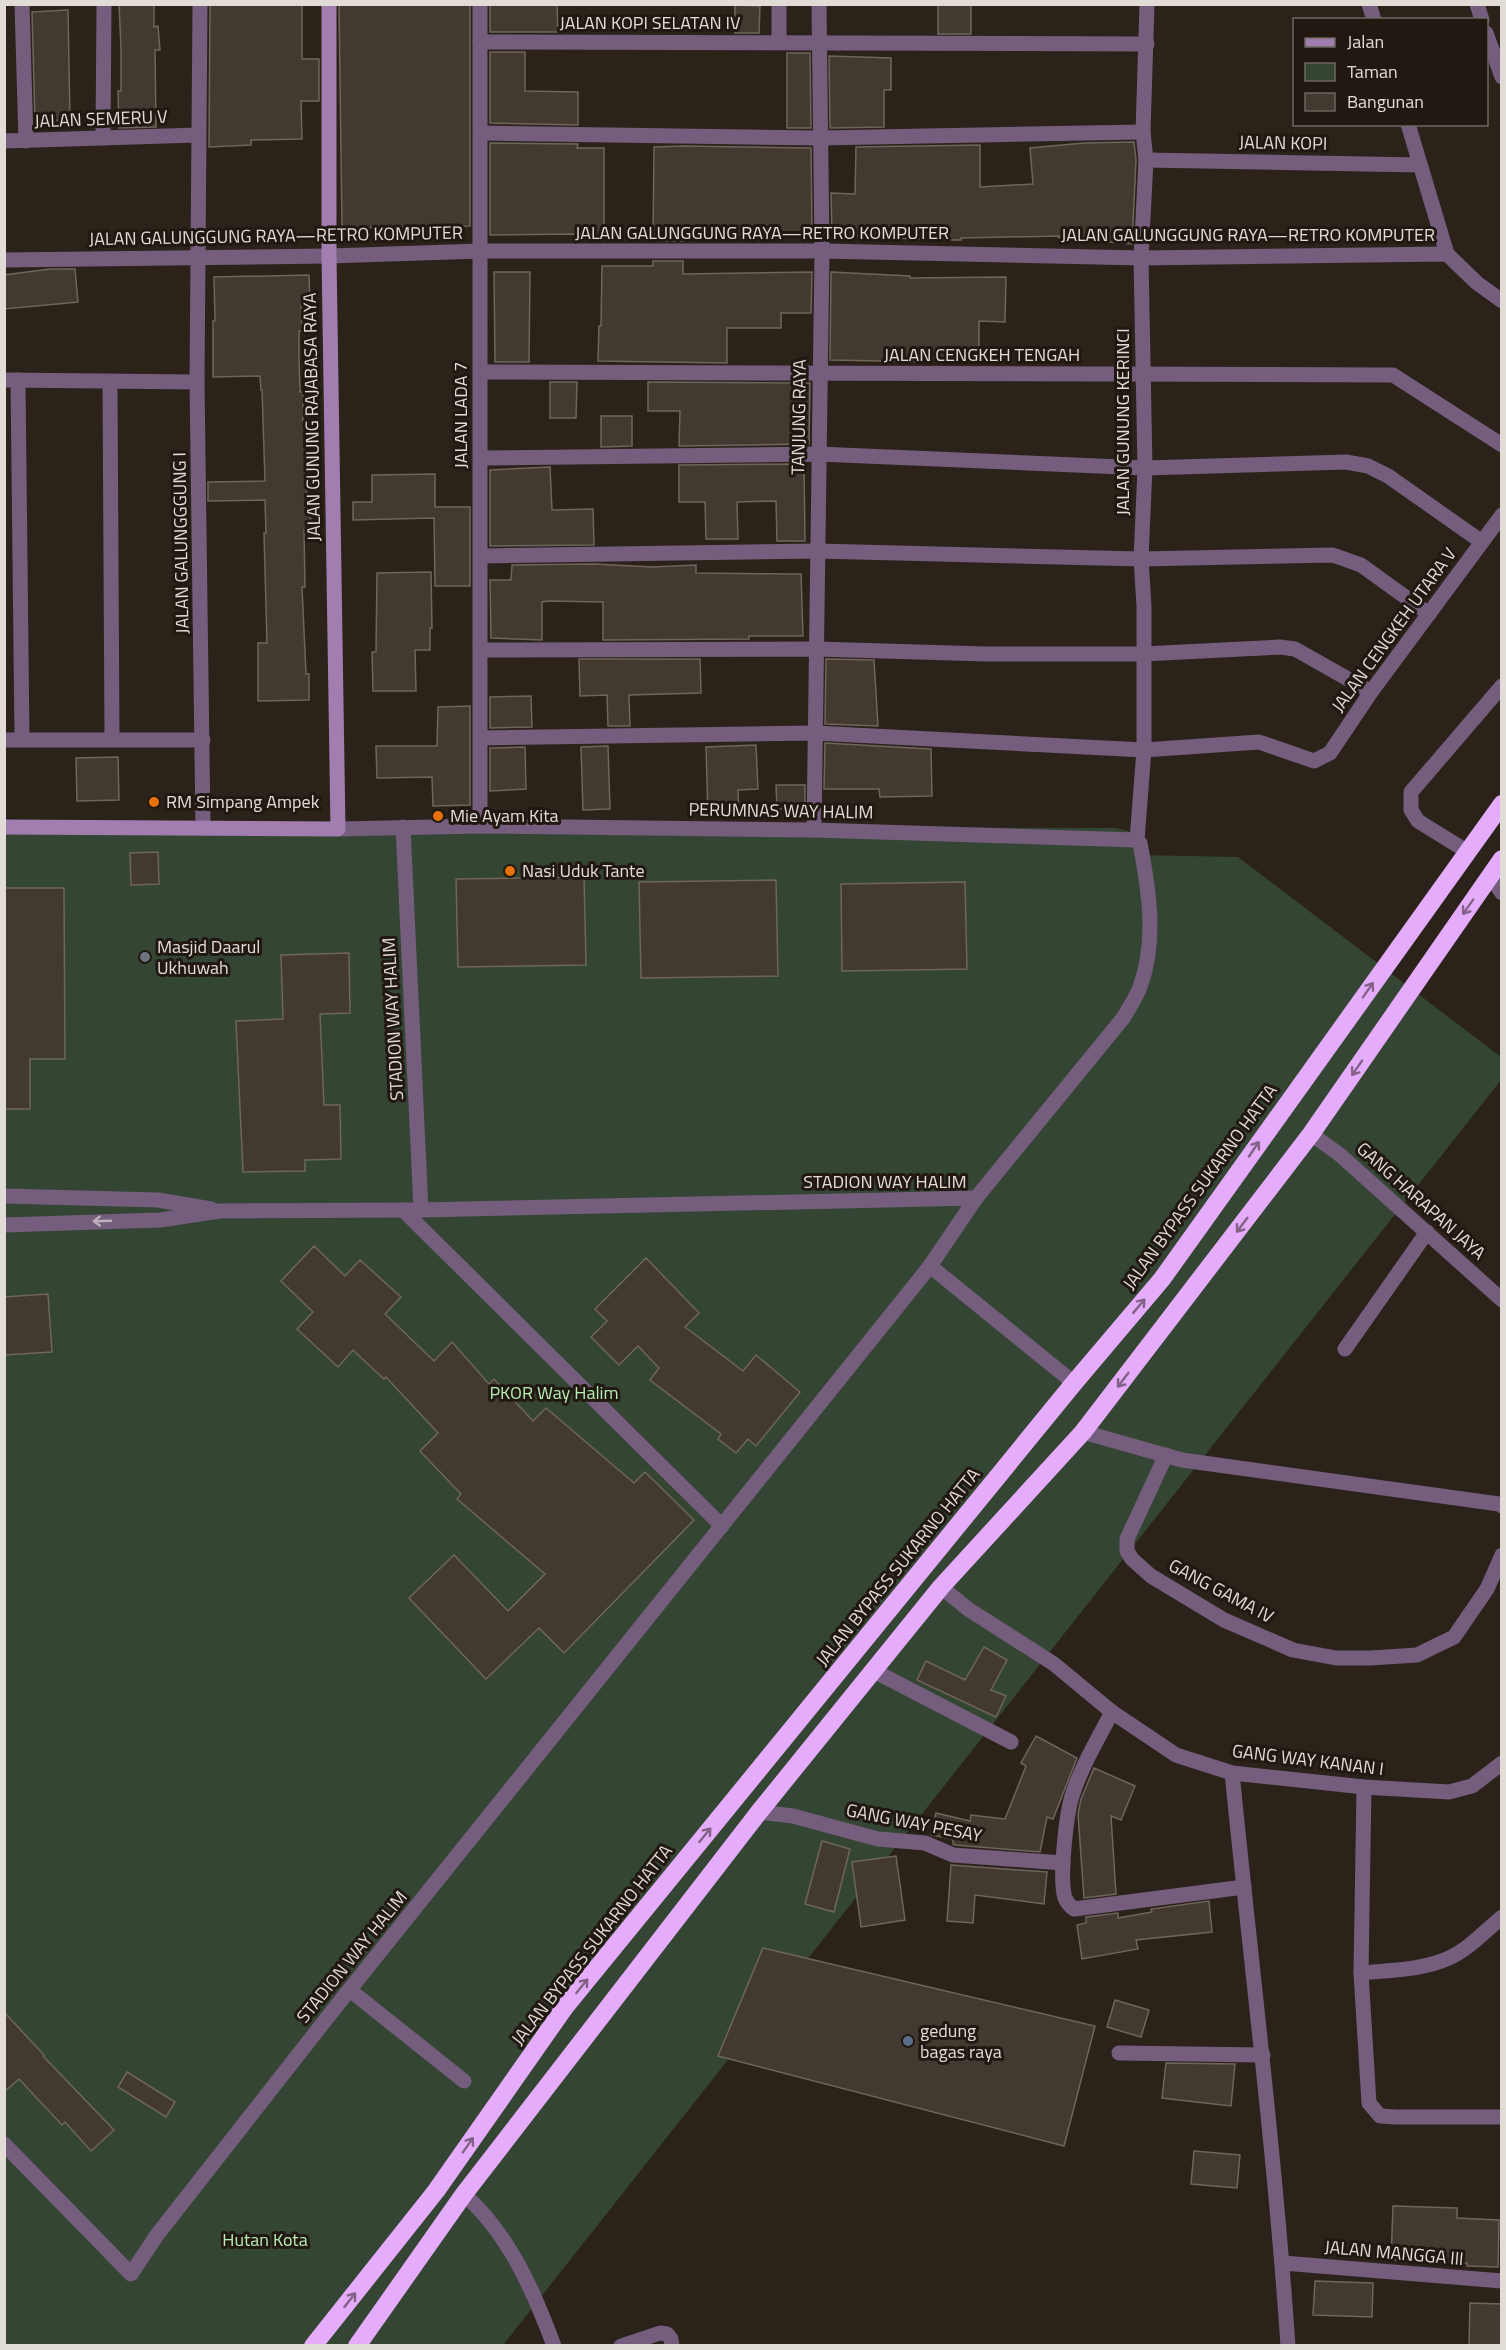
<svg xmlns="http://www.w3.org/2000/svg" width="1506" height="2350" viewBox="0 0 1506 2350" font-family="'Titillium Web',sans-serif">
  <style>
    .green { fill: #344633 }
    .building { fill: #423930; stroke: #6f655b; stroke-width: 1.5 }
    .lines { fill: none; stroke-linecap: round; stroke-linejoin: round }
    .street { stroke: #745d7d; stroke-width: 15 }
    .secondary { stroke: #a17db0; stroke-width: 15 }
    .highway { stroke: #e5acfc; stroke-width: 18 }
    .oneway { stroke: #836286 }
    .oneway2 { stroke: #bcb0b7 }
    .food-dot { fill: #e8710a; stroke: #211911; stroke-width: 2 }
    .worship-dot { fill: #6b7280; stroke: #211911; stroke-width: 2 }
    .service-dot { fill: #5c6f8a; stroke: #211911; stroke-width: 2 }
    .labels { text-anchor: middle; stroke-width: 6; stroke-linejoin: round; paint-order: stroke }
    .street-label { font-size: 18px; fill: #e2dcd6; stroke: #211911 }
    .poi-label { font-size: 18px; fill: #e2dcd6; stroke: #211911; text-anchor: start }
    .park-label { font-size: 18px; fill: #b7ecb3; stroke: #211911 }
  </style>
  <rect width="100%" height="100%" fill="#2b221a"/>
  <polygon class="green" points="4,826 1116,828 1131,832 1138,855 1238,857 1501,1057 1501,1080 503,2345 5,2345"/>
  <g class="building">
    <polygon points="119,4 154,4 154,27 158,26 160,50 155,50 156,127 119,128 118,91 121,91 121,48"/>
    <polygon points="210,4 302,4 302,59 319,59 319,101 301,101 302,139 251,140 251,145 209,147"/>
    <polygon points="339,4 470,4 470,226 342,228"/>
    <polygon points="490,4 557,4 558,32 490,32"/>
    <rect x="938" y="4" width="33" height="30"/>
    <polygon points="735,5 760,6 759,33 735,33"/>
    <polygon points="68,10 70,120 35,121 32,12"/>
    <polygon points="490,52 525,52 525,91 578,92 578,125 490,123"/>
    <polygon points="787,53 810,53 811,128 787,128"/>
    <polygon points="829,56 891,58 891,90 884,90 884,127 830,128"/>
    <polygon points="1134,142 1136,160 1132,244 1109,242 1109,236 1059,238 1059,236 961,238 961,240 939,240 832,235 831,193 855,194 856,147 980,145 980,187 1033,184 1030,148 1084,143"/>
    <polygon points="490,143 578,144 577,148 604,148 604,236 576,236 576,234 490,235"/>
    <polygon points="683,146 811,148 812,234 730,235 730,237 684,239 684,241 653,241 654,147"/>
    <polygon points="653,261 683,261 683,274 812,272 811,313 781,313 781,328 727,328 727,363 598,361 599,326 601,326 602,266 653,266"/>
    <polygon points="50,269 75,269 78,302 4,309 4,275"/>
    <polygon points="494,272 530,272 529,362 495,362"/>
    <polygon points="831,272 910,276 910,278 1006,277 1005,322 979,321 979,359 932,358 932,362 830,360"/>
    <polygon points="309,275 310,303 301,304 302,331 299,331 299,360 300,392 303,392 303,421 305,421 307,504 310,504 311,530 304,530 305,587 302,587 306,674 309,674 309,700 258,701 258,643 267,643 264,533 266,533 265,500 208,501 208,482 265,481 262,390 261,390 260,376 213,377 213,321 215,321 214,277"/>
    <polygon points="550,382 577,382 576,418 550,418"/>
    <polygon points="648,382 810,383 809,444 679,446 680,411 648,411"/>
    <polygon points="601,416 632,416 632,446 601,447"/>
    <polygon points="804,464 805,541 777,541 776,501 737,502 738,539 706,539 705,502 679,502 679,465"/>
    <polygon points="550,467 552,510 593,509 594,545 490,546 490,470"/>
    <polygon points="435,474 435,507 470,507 470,586 435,586 434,518 353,520 353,502 372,502 372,475"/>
    <polygon points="595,564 652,567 696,565 696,573 801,574 803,636 749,636 749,639 603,640 603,602 548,601 542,602 542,640 491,638 490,580 511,580 512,565"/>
    <polygon points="431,572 432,628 430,628 430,650 415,650 416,691 373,691 372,652 376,652 377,573"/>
    <polygon points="579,659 700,659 701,693 629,695 630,726 608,726 607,695 580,696"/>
    <polygon points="826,659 874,660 878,726 825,724"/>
    <polygon points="531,696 532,727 490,728 490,697"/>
    <polygon points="470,706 470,805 433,806 432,777 377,778 376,746 437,746 438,707"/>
    <polygon points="825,743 931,749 932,796 880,797 879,789 824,789"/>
    <polygon points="756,745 758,789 738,790 739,815 708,816 706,747"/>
    <polygon points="608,746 610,809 583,810 581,747"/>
    <polygon points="525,747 526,789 490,791 490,748"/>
    <polygon points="118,757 119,800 77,801 76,758"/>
    <polygon points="776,785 805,785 805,808 777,809"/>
    <polygon points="158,852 159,884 131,885 130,853"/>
    <polygon points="584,877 586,965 458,967 456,879"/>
    <polygon points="776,880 778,976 641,978 639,882"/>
    <polygon points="965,882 967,969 842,971 841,884"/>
    <polygon points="4,888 64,888 65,1059 30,1059 30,1109 4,1109"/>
    <polygon points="349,953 350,1013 320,1014 324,1105 340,1105 341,1159 305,1160 305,1171 243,1172 236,1021 283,1019 281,955"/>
    <polygon points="314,1246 345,1276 360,1260 401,1297 385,1314 434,1361 452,1342 489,1384 494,1379 533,1421 546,1408 634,1483 645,1472 694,1520 564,1653 539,1628 486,1679 409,1598 454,1555 508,1611 545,1574 457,1499 461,1494 420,1451 438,1433 386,1377 384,1379 353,1350 338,1367 297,1329 313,1312 281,1281"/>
    <polygon points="646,1258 699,1313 685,1327 743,1371 756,1355 800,1392 756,1446 748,1439 736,1453 718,1439 721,1434 650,1380 659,1368 638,1346 619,1365 591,1337 607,1321 595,1309"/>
    <polygon points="48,1294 52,1352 4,1355 4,1297"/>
    <polygon points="984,1647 1007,1660 991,1690 1006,1696 996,1717 917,1680 926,1661 965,1680"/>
    <polygon points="1036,1736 1077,1758 1053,1819 1047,1817 1040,1852 955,1845 953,1844 953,1839 931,1835 936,1813 970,1821 971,1815 1005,1819 1026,1766 1021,1763"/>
    <polygon points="1094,1768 1135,1786 1121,1820 1111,1816 1116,1894 1084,1898 1078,1814 1081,1799"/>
    <polygon points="822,1841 850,1849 834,1912 805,1904"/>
    <polygon points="896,1856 905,1920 861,1927 852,1862"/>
    <polygon points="951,1865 1047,1872 1044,1904 975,1895 973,1923 947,1921"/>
    <polygon points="1209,1901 1212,1932 1136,1940 1138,1949 1082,1959 1077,1925 1086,1923 1086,1917 1118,1913 1118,1918 1152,1912 1151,1909"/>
    <polygon points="763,1948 1095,2026 1064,2146 718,2056"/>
    <polygon points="1115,2000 1149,2010 1141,2037 1107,2027"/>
    <polygon points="4,2012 44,2055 43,2056 114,2130 91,2151 65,2122 62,2125 19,2079 4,2092"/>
    <polygon points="1166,2063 1235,2064 1231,2106 1162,2098"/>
    <polygon points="127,2072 175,2102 166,2117 118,2087"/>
    <polygon points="1194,2151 1240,2155 1237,2188 1191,2184"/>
    <polygon points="1393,2206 1457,2208 1457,2218 1499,2220 1498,2267 1467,2266 1467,2263 1391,2260"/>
    <polygon points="1315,2281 1373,2283 1372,2317 1313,2315"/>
    <polygon points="1470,2303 1502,2304 1502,2346 1469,2346"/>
  </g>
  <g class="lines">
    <g class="street">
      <polyline points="22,4 26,141"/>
      <polyline points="200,4 197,382 203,827"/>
      <polyline points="480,4 480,826"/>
      <polyline points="1369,4 1374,20"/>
      <polyline points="1477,4 1482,20"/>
      <polyline points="1486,33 1502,77"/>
      <polyline points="480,42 1147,44"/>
      <polyline points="779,42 779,4"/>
      <polyline points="1408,124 1447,254"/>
      <polyline points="481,133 820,138 1143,132"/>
      <polyline points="103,138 104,4"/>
      <polyline points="4,141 198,135"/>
      <polyline points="1146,160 1420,165"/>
      <polyline points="4,260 329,256 481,251 822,251 1141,258 1447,254 1477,283 1502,301"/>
      <polyline points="481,372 1393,375 1502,445"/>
      <polyline points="4,380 197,382"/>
      <polyline points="18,380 22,740"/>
      <polyline points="110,383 112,740"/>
      <polyline points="481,458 818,454 1145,468 1346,462 1368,466 1388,476 1482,542"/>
      <polyline points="481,556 817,551 1141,559 1333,555 1361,565 1429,614"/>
      <polyline points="481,650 816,649 986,654 1143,654 1280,647 1295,649 1371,692"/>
      <polyline points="481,738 815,733 1144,750 1259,742 1314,761 1330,753 1371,692 1502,515"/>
      <polyline points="4,740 203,740"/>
      <polyline points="403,827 421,1210"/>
      <polyline points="338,829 480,826 814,830 1137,840"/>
      <polyline points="814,830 822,251 819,4"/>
      <polyline points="1468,852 1418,821 1411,810 1411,792 1502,686"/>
      <polyline points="1490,875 1502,893"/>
      <polyline points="1311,1134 1339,1154 1502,1300"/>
      <polyline points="4,1196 158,1200 211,1209"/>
      <polyline points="403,1210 722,1526"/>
      <polyline points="4,1225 160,1220 220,1211 421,1210 976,1198"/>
      <polyline points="930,1266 1074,1383"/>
      <polyline points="1345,1349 1427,1232"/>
      <polyline points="1083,1432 1182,1460 1499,1504 1502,1506"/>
      <polyline points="1166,1455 1127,1539 1127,1551 1132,1559 1151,1576 1224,1620 1293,1650 1336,1658 1371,1658 1417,1655 1454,1637 1487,1589 1502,1555"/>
      <polyline points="941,1587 968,1609 1054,1664 1112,1712 1176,1755 1232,1773 1364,1787 1449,1792 1472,1786 1502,1763"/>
      <polyline points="874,1671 1011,1742"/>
      <path d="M 1112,1712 C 1098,1739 1081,1767 1072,1796 C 1066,1816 1059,1880 1065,1898 C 1067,1903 1070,1906 1074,1909 L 1244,1887"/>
      <path d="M 1232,1773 C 1251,1964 1275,2154 1288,2346"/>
      <polyline points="1364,1787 1361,1973 1369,2103 1380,2116 1396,2117 1502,2117"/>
      <polyline points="759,1812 793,1816 878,1839 925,1843 953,1855 1063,1863"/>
      <path d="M 1361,1973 C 1390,1970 1423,1970 1449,1958 C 1469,1949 1485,1931 1502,1917"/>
      <polyline points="351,1991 464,2081"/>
      <polyline points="1119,2053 1263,2055"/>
      <path d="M 4,2144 L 131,2274 L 157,2235 L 338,2004 L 930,1266 L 976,1198 L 1124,1017 C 1129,1007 1136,998 1140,987 C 1157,940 1149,891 1140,843 L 1137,840 L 1144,750 L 1144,606 L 1141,559 L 1145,468 L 1141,258 L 1146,160 L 1143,132 L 1147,4"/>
      <path d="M 464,2194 C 509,2235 533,2289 554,2346"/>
      <polyline points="1283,2263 1502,2281"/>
      <polyline points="621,2346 660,2333 667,2334 671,2339 672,2346"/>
    </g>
    <polyline class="secondary" points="4,827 338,829 329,256 329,4"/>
    <g class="highway">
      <polyline points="313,2346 436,2191 565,2007 1074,1383 1162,1279 1502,804"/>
      <polyline points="357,2346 464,2194 759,1812 941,1587 1083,1432 1311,1134 1502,859"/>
    </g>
  </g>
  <defs><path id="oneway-shaft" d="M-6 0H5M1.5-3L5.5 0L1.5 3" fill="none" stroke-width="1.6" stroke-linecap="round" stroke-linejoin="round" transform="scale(1.5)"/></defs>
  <g class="oneway">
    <use href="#oneway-shaft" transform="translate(1468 907) rotate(125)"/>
    <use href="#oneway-shaft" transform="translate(1368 990) rotate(-55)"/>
    <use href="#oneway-shaft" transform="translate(1357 1068) rotate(125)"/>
    <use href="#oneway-shaft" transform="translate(1254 1149) rotate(-56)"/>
    <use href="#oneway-shaft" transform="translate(1242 1225) rotate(127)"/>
    <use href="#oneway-shaft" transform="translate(1139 1306) rotate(-50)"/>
    <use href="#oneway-shaft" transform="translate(1123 1380) rotate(127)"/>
    <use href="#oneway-shaft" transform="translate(705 1835) rotate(-51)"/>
    <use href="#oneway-shaft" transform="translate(582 1986) rotate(-51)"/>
    <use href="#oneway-shaft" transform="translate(468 2145) rotate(-55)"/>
    <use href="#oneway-shaft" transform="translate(350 2300) rotate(-52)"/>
  </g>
  <use class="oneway2" href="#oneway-shaft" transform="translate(102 1221) rotate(178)"/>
  <g class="food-dot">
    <circle cx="154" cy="802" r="6"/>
    <circle cx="438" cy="816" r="6"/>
    <circle cx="510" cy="871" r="6"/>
  </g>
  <circle class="worship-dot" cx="145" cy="957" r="6"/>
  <circle class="service-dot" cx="908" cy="2041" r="6"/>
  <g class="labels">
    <g class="street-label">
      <text x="650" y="29">JALAN KOPI SELATAN IV</text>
      <text transform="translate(101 119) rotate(-2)" y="6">JALAN SEMERU V</text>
      <text transform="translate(1283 143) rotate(1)" y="6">JALAN KOPI</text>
      <text x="762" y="239">JALAN GALUNGGUNG RAYA—RETRO KOMPUTER</text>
      <text x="1248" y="241">JALAN GALUNGGUNG RAYA—RETRO KOMPUTER</text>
      <text transform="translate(276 236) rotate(-1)" y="6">JALAN GALUNGGUNG RAYA—RETRO KOMPUTER</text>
      <text x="982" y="361">JALAN CENGKEH TENGAH</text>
      <text transform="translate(461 415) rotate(-90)" y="6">JALAN LADA 7</text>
      <text transform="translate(312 417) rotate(-91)" y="6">JALAN GUNUNG RAJABASA RAYA</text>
      <text transform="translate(799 417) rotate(-89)" y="6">TANJUNG RAYA</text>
      <text transform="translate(1123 422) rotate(-90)" y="6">JALAN GUNUNG KERINCI</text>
      <text transform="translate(181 543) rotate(-91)" y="6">JALAN GALUNGGGUNG I</text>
      <text transform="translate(1394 630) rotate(-54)" y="6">JALAN CENGKEH UTARA V</text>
      <text transform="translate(781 811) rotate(1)" y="6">PERUMNAS WAY HALIM</text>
      <text transform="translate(393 1019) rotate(-93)" y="6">STADION WAY HALIM</text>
      <text x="885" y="1188">STADION WAY HALIM</text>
      <text transform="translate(1200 1187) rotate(-54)" y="6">JALAN BYPASS SUKARNO HATTA</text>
      <text transform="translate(1421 1201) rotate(42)" y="6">GANG HARAPAN JAYA</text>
      <text transform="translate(898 1567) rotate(-51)" y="6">JALAN BYPASS SUKARNO HATTA</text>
      <text transform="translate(1221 1591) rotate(28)" y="6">GANG GAMA IV</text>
      <text transform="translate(1308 1760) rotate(7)" y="6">GANG WAY KANAN I</text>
      <text transform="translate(914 1823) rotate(11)" y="6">GANG WAY PESAY</text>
      <text transform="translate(592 1945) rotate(-52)" y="6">JALAN BYPASS SUKARNO HATTA</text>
      <text transform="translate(352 1957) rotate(-51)" y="6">STADION WAY HALIM</text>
      <text transform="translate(1394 2253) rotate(5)" y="6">JALAN MANGGA III</text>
    </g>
    <g class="poi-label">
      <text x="166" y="808">RM Simpang Ampek</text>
      <text x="450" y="822">Mie Ayam Kita</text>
      <text x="522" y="877">Nasi Uduk Tante</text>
      <text x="157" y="953">Masjid Daarul<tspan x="157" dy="21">Ukhuwah</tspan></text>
      <text x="920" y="2037">gedung<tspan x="920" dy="21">bagas raya</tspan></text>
    </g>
    <g class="park-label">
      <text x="554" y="1399">PKOR Way Halim</text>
      <text x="265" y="2246">Hutan Kota</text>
    </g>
  </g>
  <rect width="1506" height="2350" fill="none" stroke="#e2dcd6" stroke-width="12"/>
  <rect x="1293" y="18" width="195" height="108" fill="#211911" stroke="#6e6760" stroke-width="1.5"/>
  <rect x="1305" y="38" width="30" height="9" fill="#a17db0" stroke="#6e6760" stroke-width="1.5"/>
  <text x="1347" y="48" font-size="18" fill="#e2dcd6">Jalan</text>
  <rect x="1305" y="63" width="30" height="18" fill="#344633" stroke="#6e6760" stroke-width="1.5"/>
  <text x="1347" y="78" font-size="18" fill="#e2dcd6">Taman</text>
  <rect x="1305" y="93" width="30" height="18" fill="#423930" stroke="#6e6760" stroke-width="1.5"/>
  <text x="1347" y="108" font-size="18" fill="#e2dcd6">Bangunan</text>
</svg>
